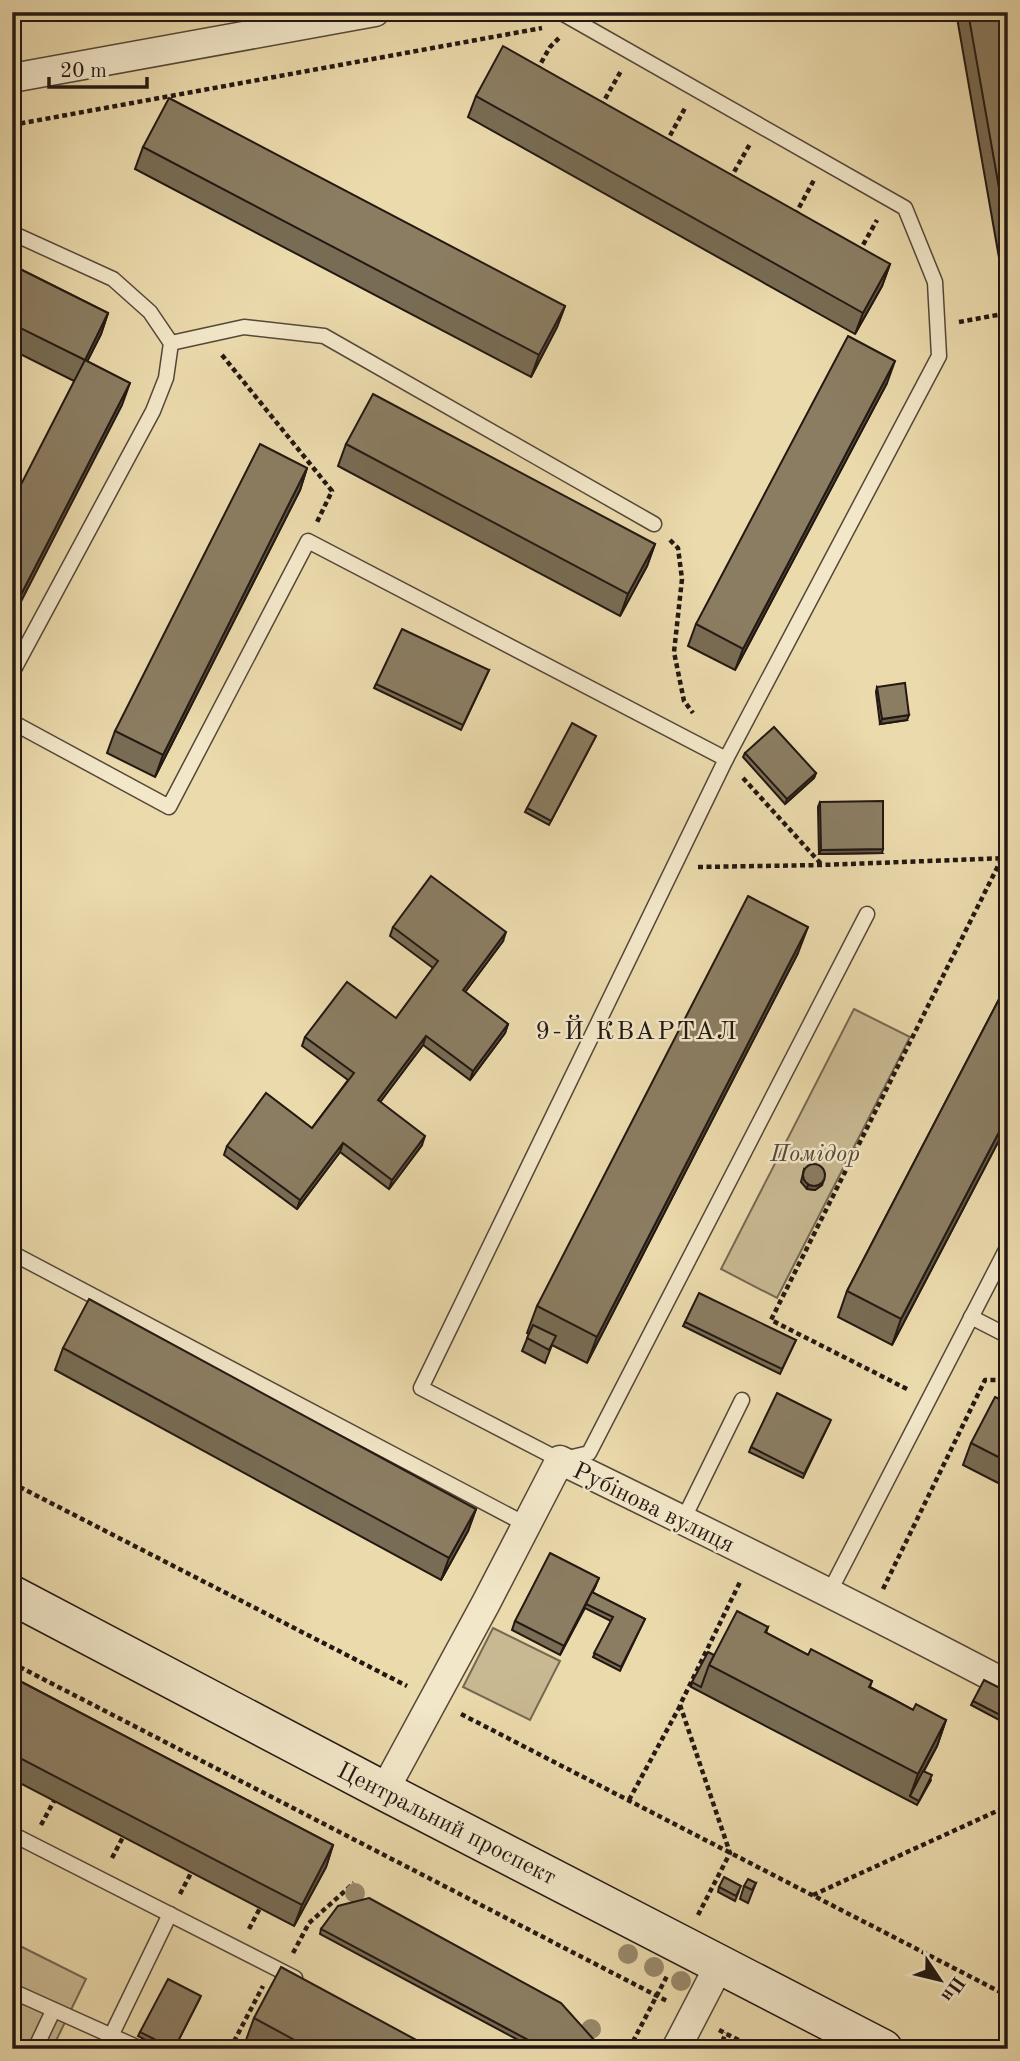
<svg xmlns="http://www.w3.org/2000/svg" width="1020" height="2061" viewBox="0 0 1020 2061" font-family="'Old Standard TT',serif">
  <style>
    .green { fill: #c9b992; stroke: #766852; stroke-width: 2 }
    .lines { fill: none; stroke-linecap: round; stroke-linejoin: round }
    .service-casing { stroke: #554838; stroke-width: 17 }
    .minor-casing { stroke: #554838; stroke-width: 31 }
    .secondary-casing { stroke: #231812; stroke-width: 41 }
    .path { stroke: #231812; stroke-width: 4.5; stroke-dasharray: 5 3.5; stroke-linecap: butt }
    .service { stroke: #f2e7c9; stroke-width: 14 }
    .minor { stroke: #f2e7c9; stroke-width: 28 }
    .secondary { stroke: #f2e7c9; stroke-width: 38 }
    .tree { fill: #988a6c }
    .wall { fill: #786c54; stroke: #231812; stroke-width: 2 }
    .shaded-wall { fill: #615845; stroke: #231812; stroke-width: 2 }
    .building { fill: #8b7d62; stroke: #231812; stroke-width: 2 }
    .labels { text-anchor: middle; stroke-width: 5; stroke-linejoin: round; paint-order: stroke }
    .park-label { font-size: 24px; font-style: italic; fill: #554838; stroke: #f2e7c9 }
    .street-label { font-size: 24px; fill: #231812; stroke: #f2e7c9 }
    .neighbourhood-label { font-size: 26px; letter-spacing: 2px; fill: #231812; stroke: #f2e7c9 }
  </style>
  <rect width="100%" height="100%" fill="#ebdaac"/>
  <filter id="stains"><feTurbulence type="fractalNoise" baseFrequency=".00286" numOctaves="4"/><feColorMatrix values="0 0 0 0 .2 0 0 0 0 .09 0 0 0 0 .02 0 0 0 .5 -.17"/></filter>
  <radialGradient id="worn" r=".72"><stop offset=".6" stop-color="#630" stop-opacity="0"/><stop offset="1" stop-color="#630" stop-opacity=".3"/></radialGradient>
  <g class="green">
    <polygon points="854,1009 910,1037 777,1298 721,1269"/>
    <polygon points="493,1628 560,1661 530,1720 463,1687"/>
    <polygon points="12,1942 86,1979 52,2049 12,2049"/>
  </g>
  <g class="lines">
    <defs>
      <g id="service">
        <polyline points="560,12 905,208 935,282 939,356 726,759 421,1388 560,1460 589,1453 867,914"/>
        <polyline points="12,233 113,279 150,312 171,343 166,378 153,411 12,673"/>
        <polyline points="171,343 244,327 324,336 654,524"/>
        <polyline points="12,722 169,807 308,541 726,759"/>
        <polyline points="12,1253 527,1525"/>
        <polyline points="971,1317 1008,1336"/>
        <polyline points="683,1520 742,1400"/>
        <polyline points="830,1591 1008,1246"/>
        <polyline points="12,1834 295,1978"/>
        <polyline points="12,1991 141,2049"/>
        <polyline points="112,2034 170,1914"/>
        <polyline points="35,2049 53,2011"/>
      </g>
      <g id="minor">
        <polyline points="12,78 375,12"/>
        <path d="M 384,1791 L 486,1603 L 560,1460 C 710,1533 860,1607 1008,1685"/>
        <polyline points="676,2049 720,1964"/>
      </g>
      <polyline id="secondary" points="12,1595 384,1791 883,2049"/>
    </defs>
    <use href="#service" class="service-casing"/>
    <use href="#minor" class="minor-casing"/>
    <use href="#secondary" class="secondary-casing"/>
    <g class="path">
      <polyline points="613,15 626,12"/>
      <polyline points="537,70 550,47 559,38"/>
      <polyline points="601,106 621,71"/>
      <polyline points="12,125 542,28"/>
      <polyline points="666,143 685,108"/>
      <polyline points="730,179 750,144"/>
      <polyline points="795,215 814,180"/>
      <polyline points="859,252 877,220"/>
      <polyline points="959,322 1008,313"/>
      <polyline points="222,355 332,491 317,522"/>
      <polyline points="670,540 678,548 682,579 674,652 684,701 693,713"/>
      <polyline points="743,778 822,865"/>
      <polyline points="698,867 822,865 1008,858"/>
      <polyline points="907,1389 771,1320 1001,860"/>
      <polyline points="12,1483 407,1686"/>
      <polyline points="883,1589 985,1380 1008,1380"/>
      <polyline points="12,1663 669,2002"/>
      <polyline points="461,1714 1008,1996"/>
      <polyline points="629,1800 680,1706"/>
      <polyline points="41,1825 54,1801"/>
      <polyline points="112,1858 123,1837"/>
      <polyline points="180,1894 191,1873"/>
      <polyline points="813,1895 1008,1806"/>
      <polyline points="698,1915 730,1853 680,1705 740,1582"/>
      <polyline points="249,1929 260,1908"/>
      <polyline points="293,1953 309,1923 354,1883"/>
      <polyline points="719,2030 756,2049"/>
      <polyline points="230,2049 263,1986"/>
      <polyline points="629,2049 667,1976"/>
      <polyline points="719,2049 726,2033"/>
    </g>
    <use href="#service" class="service"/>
    <use href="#minor" class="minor"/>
    <use href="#secondary" class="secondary"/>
  </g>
  <g class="tree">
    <circle cx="355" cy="1893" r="10"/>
    <circle cx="628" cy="1954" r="10"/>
    <circle cx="654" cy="1967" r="10"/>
    <circle cx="681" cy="1981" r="10"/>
    <circle cx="591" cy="2029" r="10"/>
  </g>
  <g class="wall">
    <polygon points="956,12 1008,12 1008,292 1005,292"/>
    <polygon points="476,96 890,264 882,286 855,334 468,117"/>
    <polygon points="143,147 565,306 557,327 531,377 135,169"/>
    <polygon points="12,265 108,313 101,334 87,361 122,405 12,350"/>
    <polygon points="887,383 735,670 688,646 696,624"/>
    <polygon points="346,444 655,544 647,566 620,616 338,466"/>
    <polygon points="307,468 300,490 155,777 107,753 115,731"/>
    <polygon points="489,670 461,730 374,688 376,684"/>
    <polygon points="877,687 907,720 880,724 876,692"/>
    <polygon points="596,736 549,825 525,812 527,808"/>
    <polygon points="745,753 816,773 814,778 785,804 743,757"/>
    <polygon points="820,802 882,853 819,854 818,807"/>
    <polygon points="393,927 503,941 465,992 508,1024 505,1033 470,1080 423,1045 380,1102 422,1145 389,1189 340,1152 297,1209 224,1155 227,1146 312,1128 348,1080 302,1046 305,1037 396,1018 433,968 390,936"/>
    <polygon points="798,953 587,1363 552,1345 545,1363 522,1351 529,1334 527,1333 537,1306"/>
    <polygon points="1008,982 1008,1123 892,1345 838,1317 847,1291"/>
    <polygon points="804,1169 822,1185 815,1190 807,1189 801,1182"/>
    <polygon points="685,1322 796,1340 780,1374 683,1326"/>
    <polygon points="63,1348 476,1509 468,1531 441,1580 55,1370"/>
    <polygon points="1008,1403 1008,1488 963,1465 971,1443"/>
    <polygon points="829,1424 803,1478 749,1452 751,1447"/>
    <polygon points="595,1587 592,1593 645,1619 620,1671 593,1657 611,1621 585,1608 560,1655 512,1630 515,1621"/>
    <polygon points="768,1627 766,1633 808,1655 872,1681 870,1687 913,1710 946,1720 937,1746 924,1771 931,1780 917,1805 691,1687 692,1682 714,1655"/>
    <polygon points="12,1677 333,1845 326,1867 294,1926 12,1779"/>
    <polygon points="1008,1692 1008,1702 999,1720 971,1705 973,1701"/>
    <polygon points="756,1883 748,1903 740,1899 744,1886"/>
    <polygon points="719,1887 739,1891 735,1901 718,1892"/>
    <polygon points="321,1929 592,2049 535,2049 320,1934"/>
    <polygon points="199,2000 174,2049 163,2049 138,2036 140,2032"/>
    <polygon points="254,2018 433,2049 263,2049 246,2040"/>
  </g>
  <g class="shaded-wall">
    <polygon points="890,264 882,286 855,334 863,313"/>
    <polygon points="565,306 557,327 531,377 539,355"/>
    <polygon points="108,313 101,334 77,382 85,360"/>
    <polygon points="895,361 887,383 735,670 743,649"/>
    <polygon points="130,383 122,405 12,619 12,612"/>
    <polygon points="307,468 300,490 155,777 163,755"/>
    <polygon points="655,544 647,566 620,616 628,594"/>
    <polygon points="909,715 907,720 880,724 882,719"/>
    <polygon points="816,773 814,778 785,804 787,799"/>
    <polygon points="883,849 882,853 819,854 821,850"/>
    <polygon points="808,927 798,953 587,1363 597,1337"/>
    <polygon points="506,932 503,941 460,999 463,990"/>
    <polygon points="508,1024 505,1033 470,1080 473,1071"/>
    <polygon points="426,1036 423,1045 375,1109 378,1100"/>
    <polygon points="1008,1115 1008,1123 892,1345 901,1319"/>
    <polygon points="425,1136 422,1145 389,1189 392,1180"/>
    <polygon points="343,1143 340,1152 297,1209 300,1200"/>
    <polygon points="824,1180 822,1185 815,1190 807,1189 808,1184"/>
    <polygon points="476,1509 468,1531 441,1580 449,1558"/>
    <polygon points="599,1578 595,1587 560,1655 564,1646"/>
    <polygon points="946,1720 937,1746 910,1796 918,1774"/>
    <polygon points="333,1845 326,1867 294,1926 302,1905"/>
  </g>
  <g class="building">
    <polygon points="968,12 1008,12 1008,239"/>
    <polygon points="503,46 890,264 863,313 476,96"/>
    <polygon points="169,98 565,306 539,355 143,147"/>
    <polygon points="12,265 108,313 85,360 130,383 12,612 12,502 85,360 12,324"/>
    <polygon points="848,336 895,361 743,649 696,624"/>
    <polygon points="373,394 655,544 628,594 346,444"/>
    <polygon points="260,444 307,468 163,755 115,731"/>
    <polygon points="402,629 489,670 463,725 376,684"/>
    <polygon points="905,683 909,715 882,719 877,687"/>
    <polygon points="572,723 596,736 551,821 527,808"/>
    <polygon points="774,727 816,773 787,799 745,753"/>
    <polygon points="883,801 883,849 821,850 820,802"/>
    <polygon points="431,876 506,932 463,990 508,1024 473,1071 426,1036 378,1100 425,1136 392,1180 343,1143 300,1200 227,1146 266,1093 312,1128 354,1073 305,1037 347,982 396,1018 438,961 393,927"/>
    <polygon points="748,896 808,927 597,1337 537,1306"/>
    <polygon points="1008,982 1008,1115 901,1319 847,1291"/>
    <circle cx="814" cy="1175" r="11"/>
    <polygon points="699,1293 796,1340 782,1369 685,1322"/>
    <polygon points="89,1299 476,1509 449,1558 63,1348"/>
    <polygon points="533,1325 556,1336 549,1350 527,1338"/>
    <polygon points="777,1393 831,1420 804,1474 751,1447"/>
    <polygon points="995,1397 1008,1403 1008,1462 971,1443"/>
    <polygon points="550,1553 599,1578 564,1646 515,1621"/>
    <polygon points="592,1592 645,1619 621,1667 594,1653 613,1617 586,1604"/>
    <polygon points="737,1611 768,1627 765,1632 808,1655 811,1649 872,1681 869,1687 891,1698 913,1710 916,1704 946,1720 918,1774 709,1665"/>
    <polygon points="708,1652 714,1655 709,1665 701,1687 692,1682"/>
    <polygon points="12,1677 333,1845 302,1905 12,1754"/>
    <polygon points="984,1680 1008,1692 1008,1701 1000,1715 973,1701"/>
    <polygon points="923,1771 932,1775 919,1801 910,1796"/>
    <polygon points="724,1877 741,1886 736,1896 719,1887"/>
    <polygon points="748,1879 756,1883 752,1890 744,1886"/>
    <polygon points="369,1898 561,2003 595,2041 591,2049 545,2049 321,1929 338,1906"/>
    <polygon points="281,1967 433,2049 311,2049 254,2018"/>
    <polygon points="168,1979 201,1996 174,2049 140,2032"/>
  </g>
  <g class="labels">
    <g class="park-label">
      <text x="815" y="1161">Помідор</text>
    </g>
    <g class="street-label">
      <text transform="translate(654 1507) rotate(26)" y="8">Рубінова вулиця</text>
      <text transform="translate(447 1823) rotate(27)" y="8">Центральний проспект</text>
    </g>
    <g class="neighbourhood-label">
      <text x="637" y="1039">9-Й КВАРТАЛ</text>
    </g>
  </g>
  <rect width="1020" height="2061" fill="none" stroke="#ebdaac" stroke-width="42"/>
  <rect x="14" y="14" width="992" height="2033" fill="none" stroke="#231812" stroke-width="3.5"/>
  <rect x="21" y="21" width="978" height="2019" fill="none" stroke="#231812" stroke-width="2"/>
  <g transform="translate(940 1980) rotate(125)" stroke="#f2e7c9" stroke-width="5" paint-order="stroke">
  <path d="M0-5L12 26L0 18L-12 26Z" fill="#231812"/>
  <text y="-10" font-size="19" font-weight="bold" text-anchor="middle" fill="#231812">Пн</text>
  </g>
  <path d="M49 77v10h98v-10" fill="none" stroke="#231812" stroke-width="3.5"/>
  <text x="60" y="77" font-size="21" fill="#231812" stroke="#f2e7c9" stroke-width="5" paint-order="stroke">20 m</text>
  <rect width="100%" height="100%" filter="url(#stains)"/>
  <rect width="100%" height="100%" fill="url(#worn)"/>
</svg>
